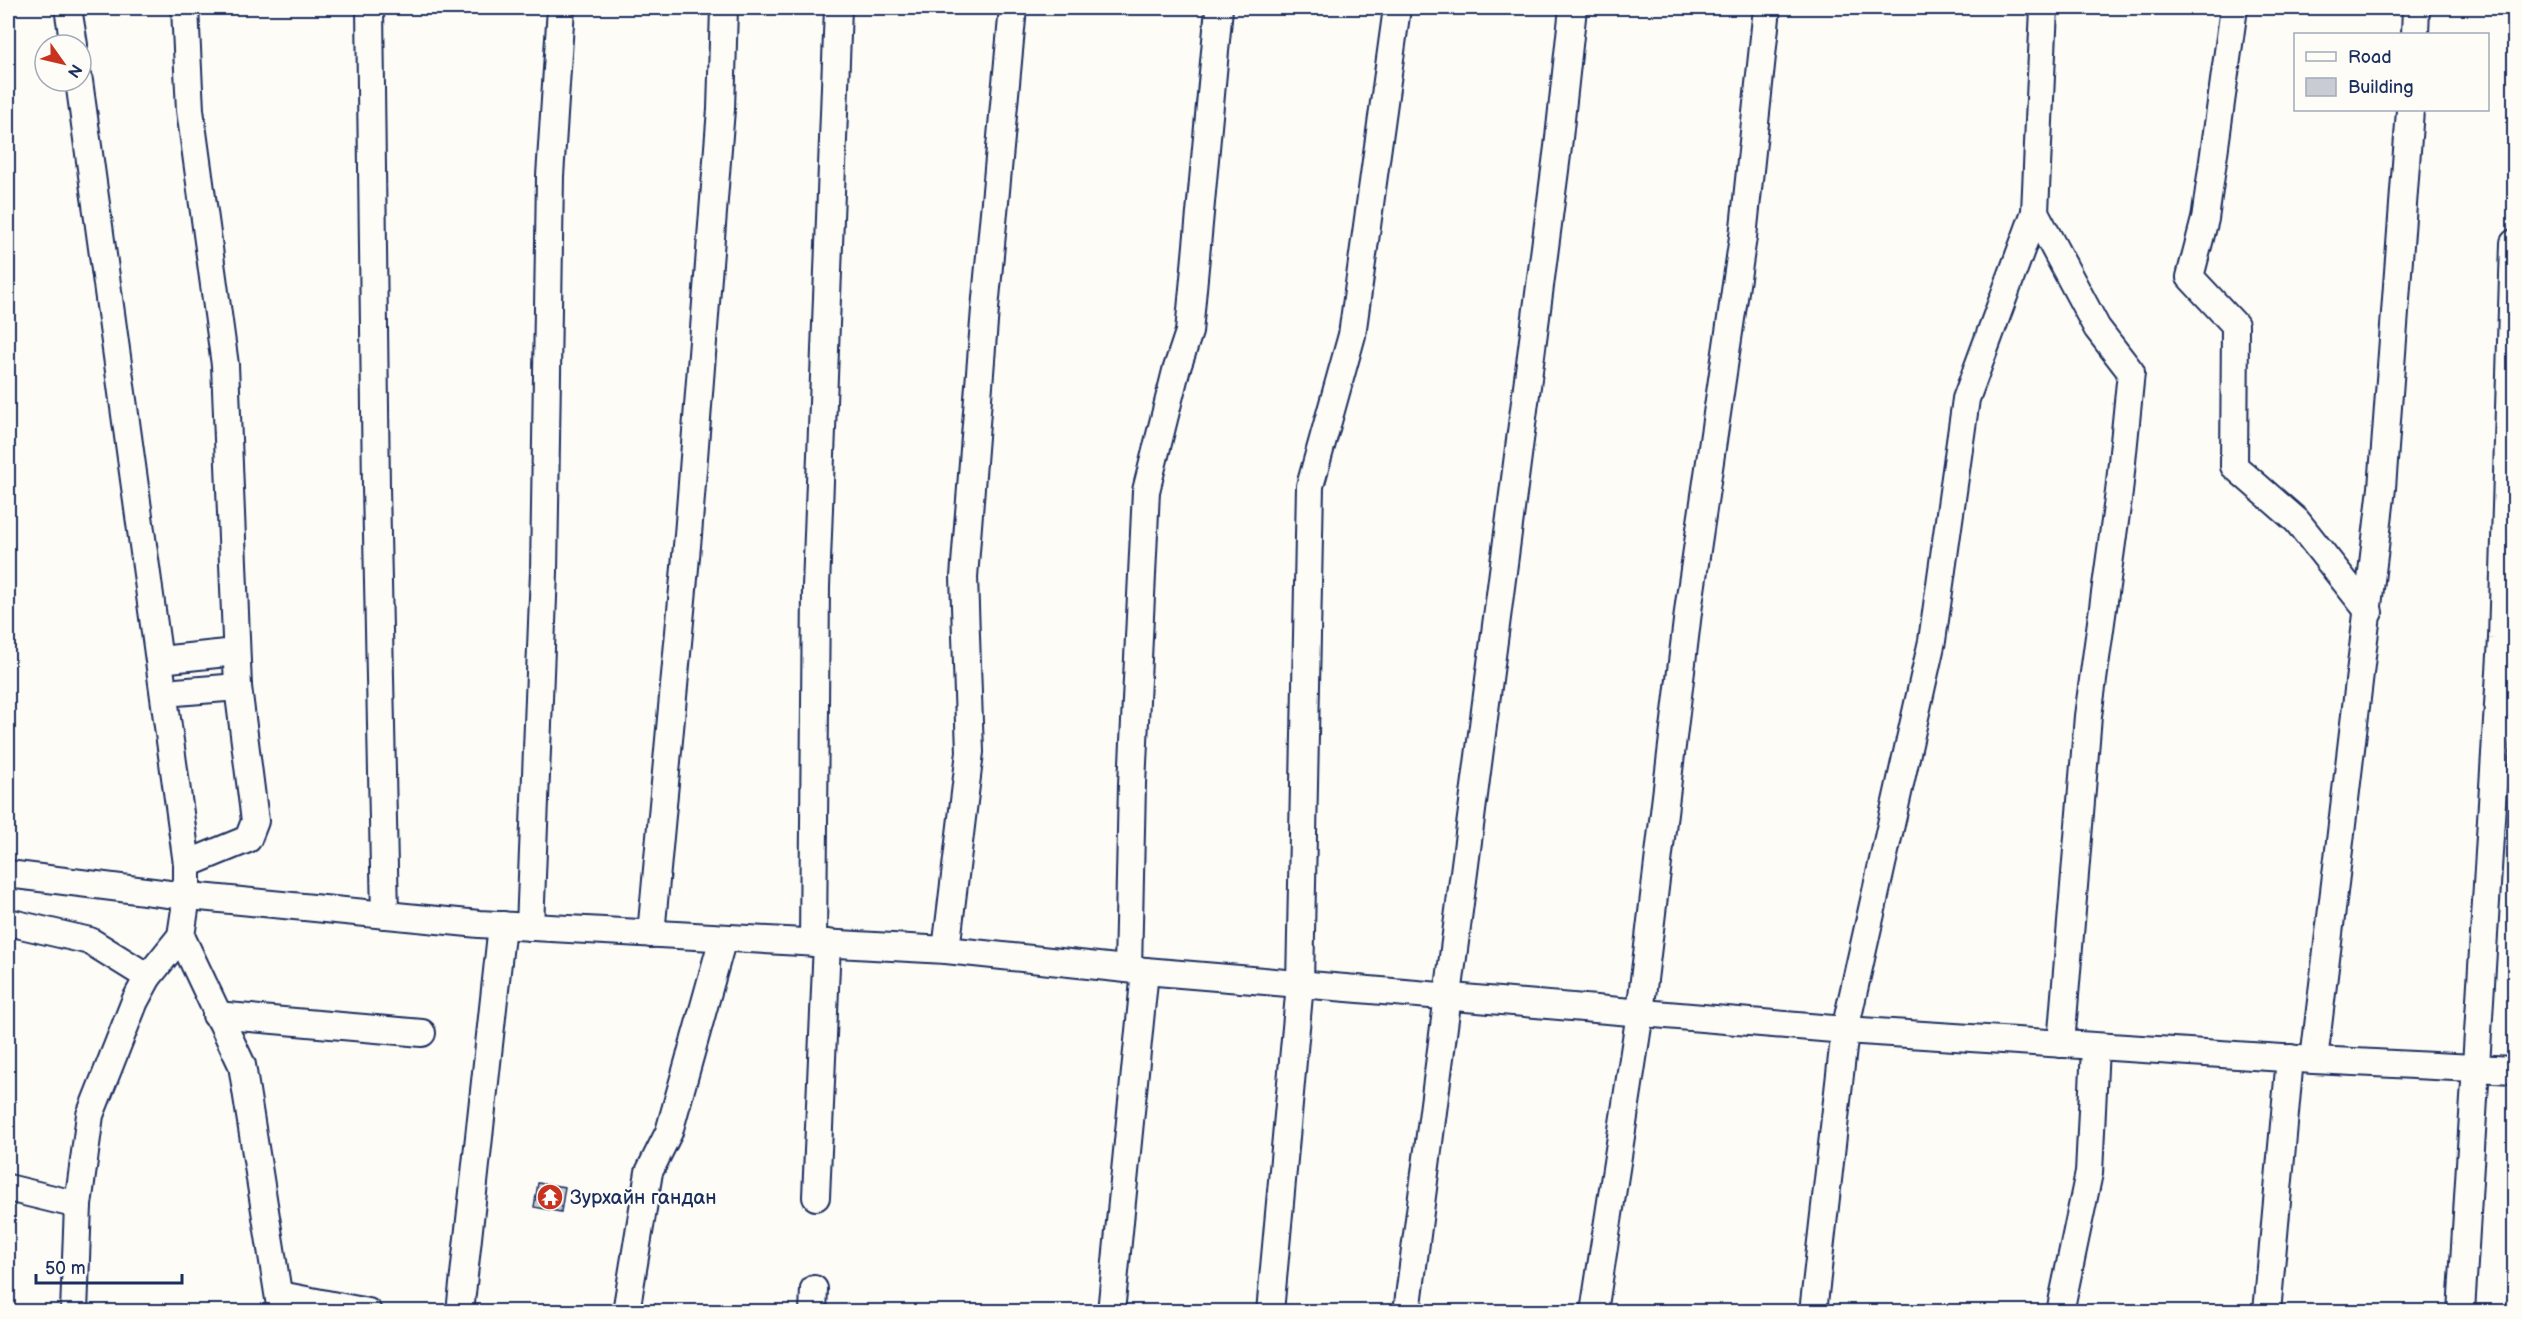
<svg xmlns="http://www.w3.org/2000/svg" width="2522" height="1319" viewBox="0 0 2522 1319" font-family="'Balsamiq Sans',sans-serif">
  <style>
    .building { fill: #c9ccd3; stroke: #1b2f5e; stroke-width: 1.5 }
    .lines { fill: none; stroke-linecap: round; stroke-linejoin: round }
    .minor-casing { stroke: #1b2f5e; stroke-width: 30 }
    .minor { stroke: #fdfcf7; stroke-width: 26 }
    .labels { text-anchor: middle; stroke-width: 4.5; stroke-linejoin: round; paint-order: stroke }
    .poi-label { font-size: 20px; fill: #1b2f5e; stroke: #fdfcf7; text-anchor: start }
  </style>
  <rect width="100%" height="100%" fill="#fdfcf7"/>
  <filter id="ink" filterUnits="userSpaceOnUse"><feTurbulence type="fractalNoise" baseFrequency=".0167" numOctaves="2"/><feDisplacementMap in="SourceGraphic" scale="12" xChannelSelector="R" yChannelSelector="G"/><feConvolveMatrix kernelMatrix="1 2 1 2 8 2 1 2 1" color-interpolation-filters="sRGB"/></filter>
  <g filter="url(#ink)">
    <polygon class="building" points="538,1183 565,1187 561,1212 534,1207"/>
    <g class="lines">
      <defs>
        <g id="minor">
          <polyline points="68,8 74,45"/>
          <polyline points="185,8 190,110 225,365 238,687 255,821 248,839 187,864 187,896 181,936 242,1065 281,1312"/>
          <polyline points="370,8 376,487 385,915"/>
          <polyline points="2234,8 2205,219 2190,277 2235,325 2234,466 2297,521 2369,612"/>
          <polyline points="2415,34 2416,8"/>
          <polyline points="79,81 187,864"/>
          <polyline points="2035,212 2097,328 2131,372 2119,492 2088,716 2061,1044"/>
          <polyline points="160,660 236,652"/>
          <polyline points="164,693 238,687"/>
          <polyline points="8,874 169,894 479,924 946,950 1145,971 1845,1030 2314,1060 2514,1070"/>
          <polyline points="8,922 90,941 148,977"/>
          <polyline points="530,927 544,572 550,176 561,8"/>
          <polyline points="651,934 688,535 721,109 724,8"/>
          <polyline points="813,943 816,587 838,8"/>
          <polyline points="946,950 970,752 964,577 985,309 1013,8"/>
          <polyline points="1128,969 1132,784 1146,491 1176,371 1189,332 1219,8"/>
          <polyline points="216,1015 422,1033"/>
          <polyline points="2314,1060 2382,488 2410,110"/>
          <polyline points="8,1188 78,1205"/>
          <polyline points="816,1197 827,943"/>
          <polyline points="280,1295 368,1312"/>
          <polyline points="74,1312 78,1205 90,1115 135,1001 148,977 181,936"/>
          <polyline points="460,1312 502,925"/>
          <polyline points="626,1312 649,1172 669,1132 723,938"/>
          <polyline points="813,1312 814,1289"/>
          <polyline points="1111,1312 1145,971"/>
          <polyline points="1270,1312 1300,984 1310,486 1352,335 1397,8"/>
          <polyline points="1407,1312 1558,147 1573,8"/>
          <polyline points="1594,1312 1640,1013 1689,604 1743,237 1767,8"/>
          <polyline points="1813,1312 1845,1030 1932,641 1966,399 2035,212 2044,8"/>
          <polyline points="2060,1312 2089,1173 2095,1047"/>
          <polyline points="2267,1312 2290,1058"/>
          <polyline points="2461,1312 2502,639 2514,243"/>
        </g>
      </defs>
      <use href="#minor" class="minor-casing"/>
      <use href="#minor" class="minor"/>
    </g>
  </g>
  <defs>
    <symbol id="temple-disc" viewBox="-11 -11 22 22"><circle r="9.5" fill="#c8321e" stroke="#fdfcf7"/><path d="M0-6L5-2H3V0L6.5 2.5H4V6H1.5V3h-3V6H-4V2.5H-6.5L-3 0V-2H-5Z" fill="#fff"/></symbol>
  </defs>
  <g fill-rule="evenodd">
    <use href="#temple-disc" x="535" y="1182" width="30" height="30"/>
  </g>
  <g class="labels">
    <g class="poi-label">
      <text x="570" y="1204">Зурхайн гандан</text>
    </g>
  </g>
  <rect width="2522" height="1319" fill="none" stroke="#fdfcf7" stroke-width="30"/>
  <rect x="15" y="15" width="2492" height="1289" fill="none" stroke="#1b2f5e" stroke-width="2" filter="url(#ink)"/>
  <rect x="2294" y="33" width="195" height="78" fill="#fdfcf7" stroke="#a3aaba" stroke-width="1.5"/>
  <rect x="2306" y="52" width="30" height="9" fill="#fdfcf7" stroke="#a3aaba" stroke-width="1.5"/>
  <text x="2348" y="63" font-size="18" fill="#1b2f5e">Road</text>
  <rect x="2306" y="78" width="30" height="18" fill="#c9ccd3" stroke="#a3aaba" stroke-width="1.5"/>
  <text x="2348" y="93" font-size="18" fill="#1b2f5e">Building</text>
  <g transform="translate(63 63) rotate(124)"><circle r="28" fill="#fdfcf7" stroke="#a3aaba" stroke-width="1.5"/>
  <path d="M0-4.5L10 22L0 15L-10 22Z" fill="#c8321e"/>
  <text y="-9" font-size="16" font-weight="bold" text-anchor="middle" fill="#1b2f5e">N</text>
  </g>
  <path d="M36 1274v9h146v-9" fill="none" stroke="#1b2f5e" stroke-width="3"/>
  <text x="45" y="1274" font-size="18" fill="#1b2f5e" stroke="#fdfcf7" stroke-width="4.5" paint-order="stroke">50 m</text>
</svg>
